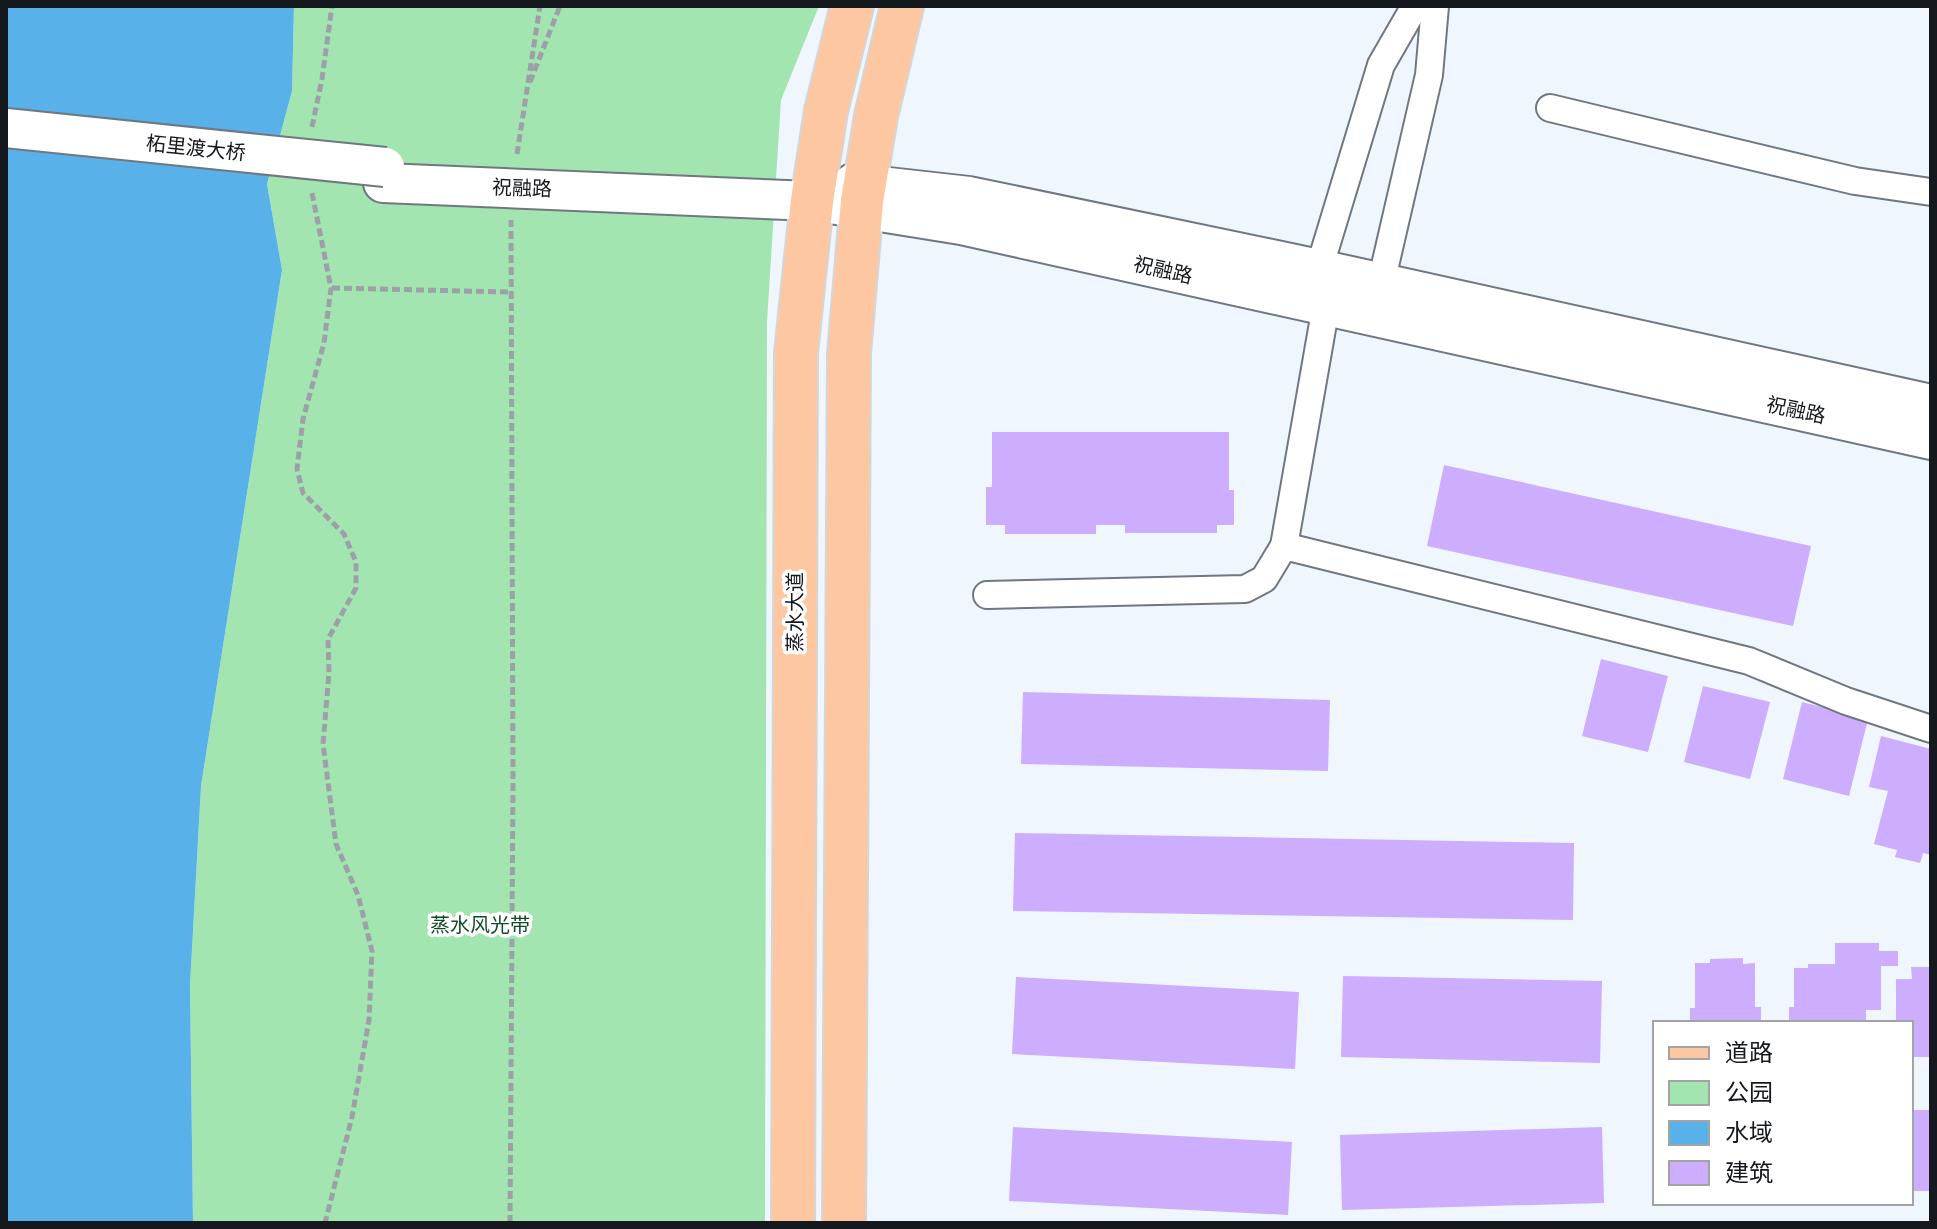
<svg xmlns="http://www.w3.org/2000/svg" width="1937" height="1229" viewBox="0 0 1937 1229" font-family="'PT Sans','Noto Sans SC',sans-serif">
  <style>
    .green { fill: #a3e5b1 }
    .water { fill: #58b1e8 }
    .building { fill: #cdadfd }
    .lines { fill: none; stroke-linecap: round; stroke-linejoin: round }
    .minor-casing { stroke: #6f7780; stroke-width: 30 }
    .secondary-casing { stroke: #6f7780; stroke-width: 42 }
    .primary-casing { stroke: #d5d5d6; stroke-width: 46 }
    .path { stroke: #9ca1a8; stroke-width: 5; stroke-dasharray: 8 4; stroke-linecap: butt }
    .minor { stroke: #fff; stroke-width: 26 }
    .secondary { stroke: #fff; stroke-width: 38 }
    .primary { stroke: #fdc8a1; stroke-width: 42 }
    .secondary-bridge-casing { stroke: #6f7780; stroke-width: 42; stroke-linecap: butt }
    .secondary-bridge { stroke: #fff; stroke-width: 38 }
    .labels { text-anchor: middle; stroke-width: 7; stroke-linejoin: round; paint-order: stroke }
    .street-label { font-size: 20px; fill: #15181c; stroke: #fff }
    .park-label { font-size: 20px; fill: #0f4a24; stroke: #fff }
  </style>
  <rect width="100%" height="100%" fill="#eff6fe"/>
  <polygon class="green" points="294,6 819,6 781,100 767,322 765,1223 193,1223 190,985 201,786 282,270 267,184 292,91"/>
  <polygon class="water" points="6,6 294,6 292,91 267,184 282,270 201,786 190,985 193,1223 6,1223"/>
  <g class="building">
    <polygon points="992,432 1229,432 1229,490 1234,490 1234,525 1217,525 1217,533 1125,533 1125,525 1096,525 1096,534 1005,534 1005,525 986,525 986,487 992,487"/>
    <polygon points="1444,465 1811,546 1793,626 1427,546"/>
    <polygon points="1601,659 1668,676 1648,752 1582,736"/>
    <polygon points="1703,686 1770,702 1750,779 1684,762"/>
    <polygon points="1023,692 1330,700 1328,771 1021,764"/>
    <polygon points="1802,702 1868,719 1849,796 1783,779"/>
    <polygon points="1881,736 1931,749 1931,855 1923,853 1920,863 1895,857 1897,850 1874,844 1888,791 1869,787"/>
    <polygon points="1015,833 1574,843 1573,920 1013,911"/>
    <polygon points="1835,943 1879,943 1879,951 1898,951 1898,966 1881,966 1881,1010 1866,1010 1866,1023 1789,1023 1789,1007 1794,1007 1794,968 1808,968 1808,964 1835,964"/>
    <polygon points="1743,958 1743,964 1755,963 1755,1007 1761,1007 1761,1023 1690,1023 1690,1008 1695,1008 1695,963 1710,963 1710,959"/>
    <polygon points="1911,967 1931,967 1931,1057 1911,1057 1911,1023 1896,1023 1896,979 1912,979"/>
    <polygon points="1343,976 1602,981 1600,1063 1341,1057"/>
    <polygon points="1016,977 1299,992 1295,1069 1012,1054"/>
    <rect x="1911" y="1110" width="20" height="81"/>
    <polygon points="1013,1127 1292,1142 1288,1215 1009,1201"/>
    <polygon points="1602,1127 1604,1203 1342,1210 1340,1135"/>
  </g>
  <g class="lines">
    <defs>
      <g id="minor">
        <polyline points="1550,108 1855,181 1931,192"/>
        <polyline points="1319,269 1381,65 1415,6"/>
        <polyline points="1381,283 1429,75 1435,6"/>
        <polyline points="1284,546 1326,306"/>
        <polyline points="987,595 1245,589 1264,579 1284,546 1749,661 1846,701 1931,729"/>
      </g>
      <g id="secondary">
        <polyline points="383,183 812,201 961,225 1931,440"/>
        <polyline points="853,183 969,196 1319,269 1931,404"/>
      </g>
      <g id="primary">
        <polyline points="793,1223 796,353 812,201 826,111 852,6"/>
        <polyline points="844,1223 849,354 862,201 876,116 902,6"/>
      </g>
    </defs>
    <use href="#minor" class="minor-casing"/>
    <use href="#secondary" class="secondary-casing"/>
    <use href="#primary" class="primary-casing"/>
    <g class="path">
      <polyline points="530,82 560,6"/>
      <polyline points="312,127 322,79 332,6"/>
      <polyline points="517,154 540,6"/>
      <polyline points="312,193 331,288 324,343 303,419 297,469 303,493 344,534 356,562 356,588 328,639 329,673 323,744 336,844 358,895 372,951 369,1020 352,1117 325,1223"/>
      <polyline points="332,288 510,292"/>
      <polyline points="510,1223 513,782 511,220"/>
    </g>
    <use href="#minor" class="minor"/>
    <use href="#secondary" class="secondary"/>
    <use href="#primary" class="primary"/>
    <defs>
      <polyline id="secondary-bridge" points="6,128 385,167"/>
    </defs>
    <use href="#secondary-bridge" class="secondary-bridge-casing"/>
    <use href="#secondary-bridge" class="secondary-bridge"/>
  </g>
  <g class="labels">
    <g class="street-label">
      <text transform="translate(196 148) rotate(6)" y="7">柘里渡大桥</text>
      <text transform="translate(522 188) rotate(2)" y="7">祝融路</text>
      <text transform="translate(1163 270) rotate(13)" y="7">祝融路</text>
      <text transform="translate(1796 410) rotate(12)" y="7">祝融路</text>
      <text transform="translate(795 612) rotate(-90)" y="7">蒸水大道</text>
    </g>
    <g class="park-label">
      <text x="480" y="932">蒸水风光带</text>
    </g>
  </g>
  <rect width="1937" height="1229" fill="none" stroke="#15181c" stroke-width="16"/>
  <rect x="1653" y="1021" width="260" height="184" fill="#ffffff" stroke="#a1a3a4" stroke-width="2"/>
  <rect x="1669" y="1047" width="40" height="12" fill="#fdc8a1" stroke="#a1a3a4" stroke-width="2"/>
  <text x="1725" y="1061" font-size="24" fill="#15181c">道路</text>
  <rect x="1669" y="1081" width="40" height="24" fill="#a3e5b1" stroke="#a1a3a4" stroke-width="2"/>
  <text x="1725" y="1101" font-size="24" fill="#15181c">公园</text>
  <rect x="1669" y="1121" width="40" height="24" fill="#58b1e8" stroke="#a1a3a4" stroke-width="2"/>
  <text x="1725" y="1141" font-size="24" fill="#15181c">水域</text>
  <rect x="1669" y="1161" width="40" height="24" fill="#cdadfd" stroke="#a1a3a4" stroke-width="2"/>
  <text x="1725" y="1181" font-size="24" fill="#15181c">建筑</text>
</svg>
